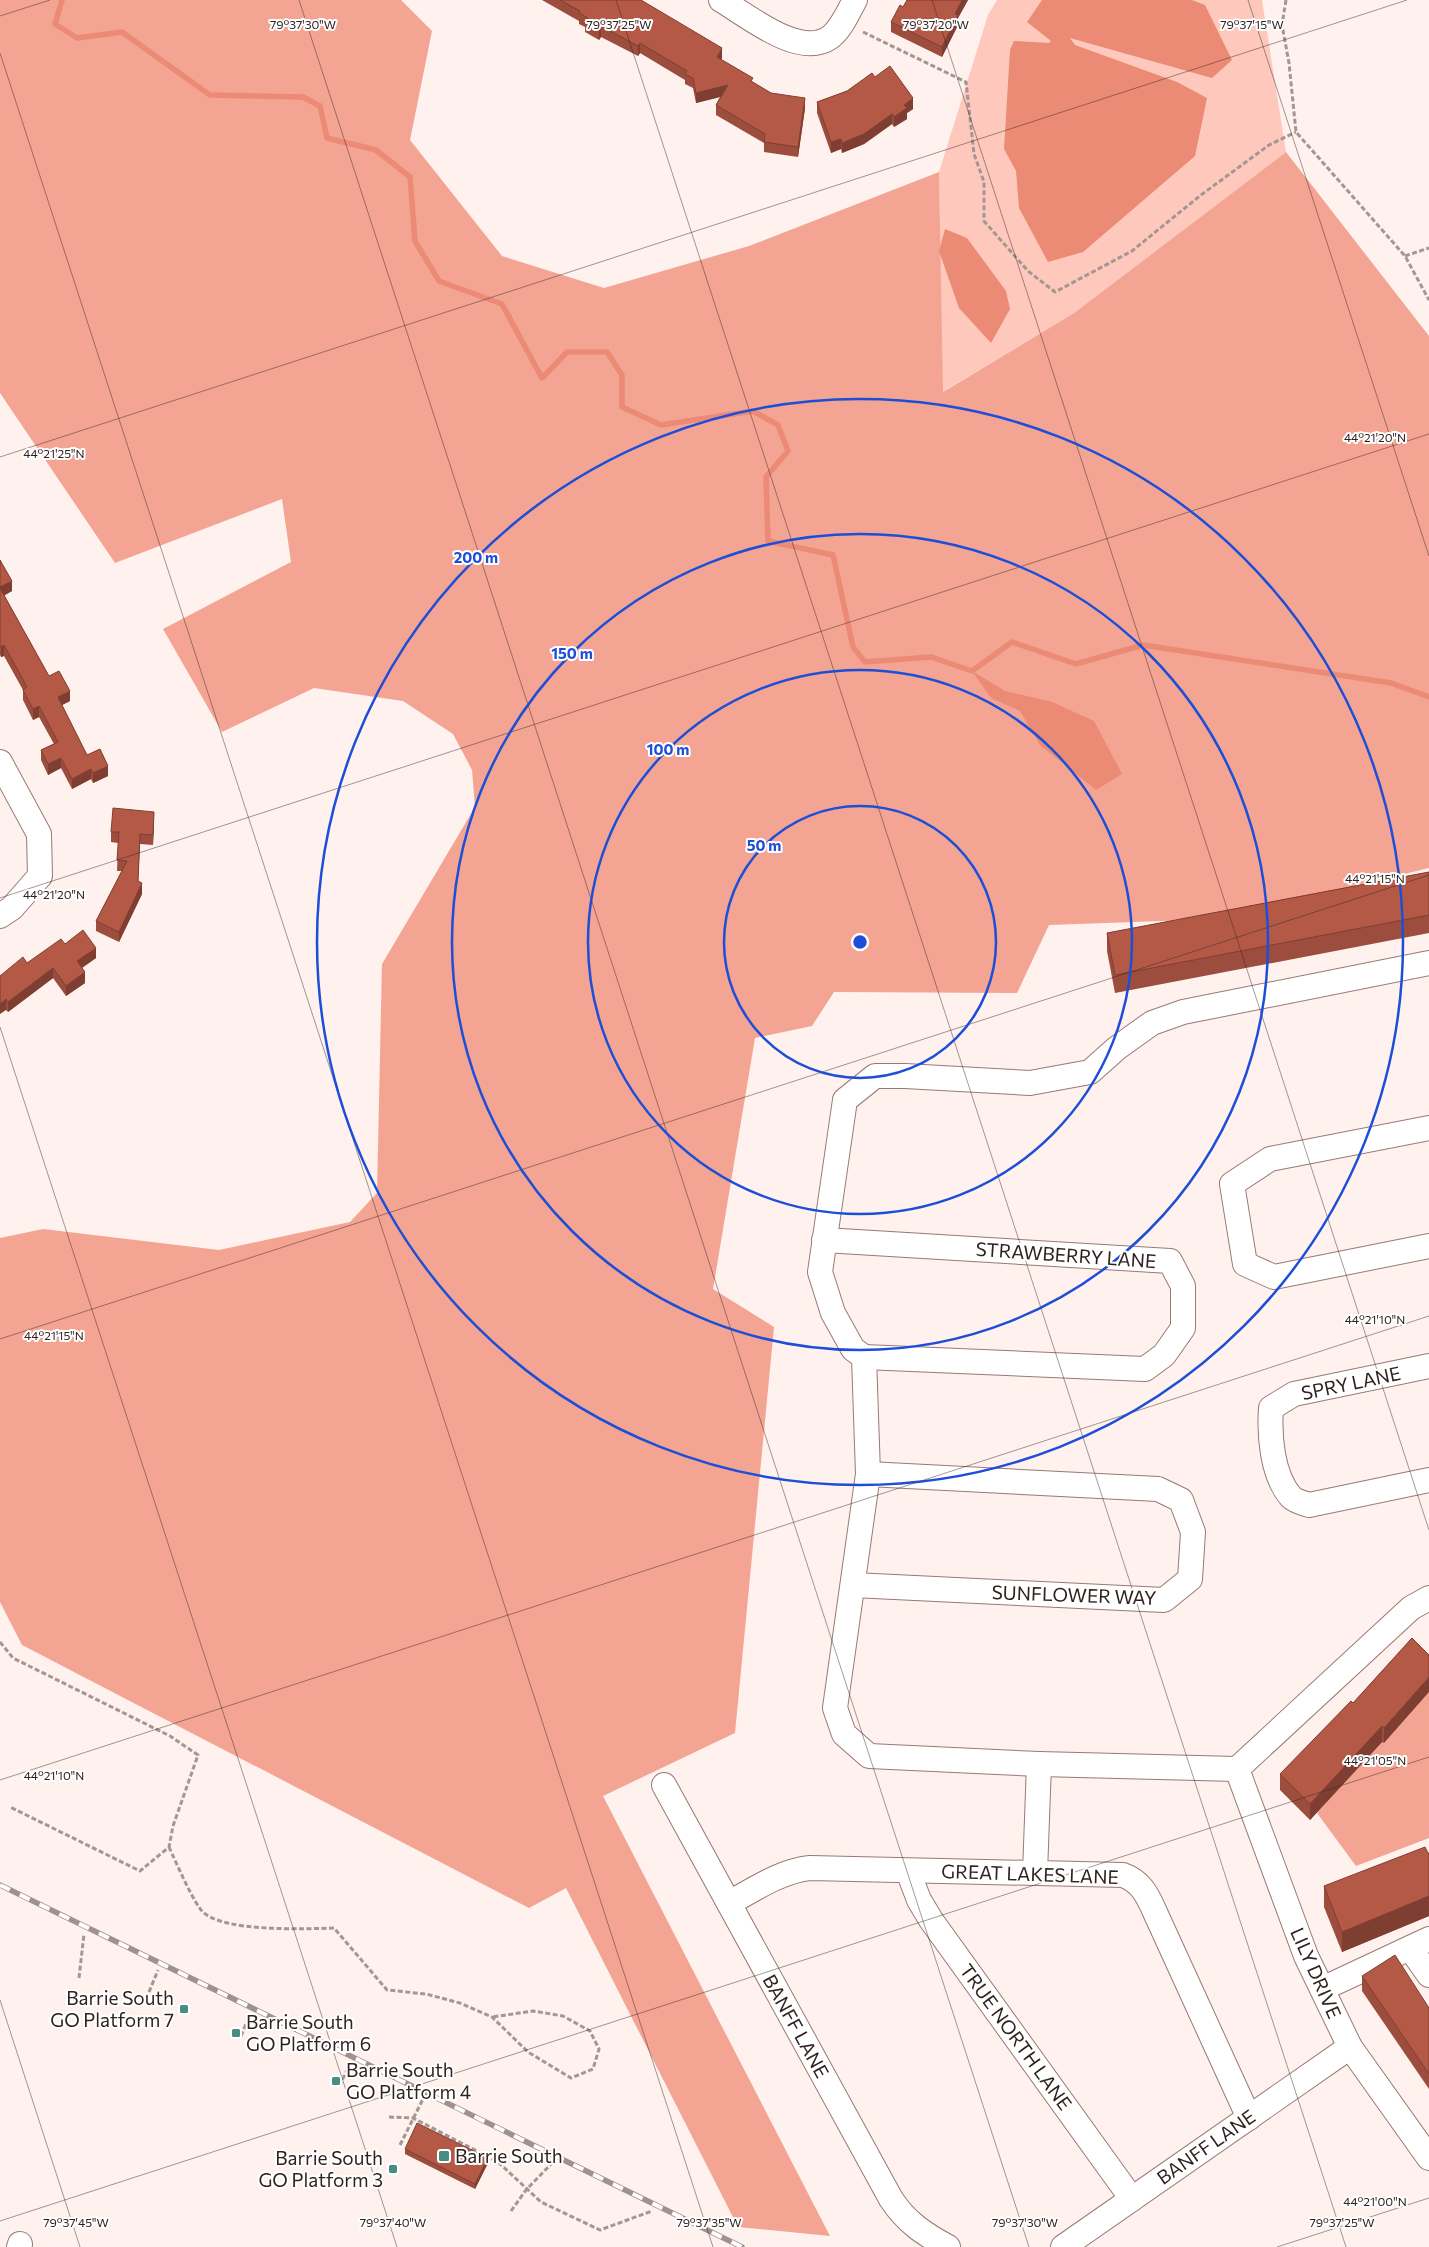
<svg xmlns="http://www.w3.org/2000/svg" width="1429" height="2247" viewBox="0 0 1429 2247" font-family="Commissioner,sans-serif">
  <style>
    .green { fill: #fec8bc }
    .forest { fill: #f4a493 }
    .water { fill: #eb8a75 }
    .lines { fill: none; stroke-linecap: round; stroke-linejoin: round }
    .stream { stroke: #eb8a75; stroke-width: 5.5 }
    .minor-casing { stroke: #977a73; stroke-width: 26 }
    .path { stroke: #a49693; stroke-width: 3; stroke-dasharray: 5 2.5; stroke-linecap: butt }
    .minor { stroke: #fff; stroke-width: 24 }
    .rail-casing { stroke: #9e918e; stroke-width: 5.5 }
    .rail { stroke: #fff; stroke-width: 4; stroke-dasharray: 11; stroke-linecap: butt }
    .wall { fill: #9c4d3d }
    .shaded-wall { fill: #7f3e32 }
    .building { fill: #b55947; stroke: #7f3e32 }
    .ticks { fill: none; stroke: #2f2320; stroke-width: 1; stroke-opacity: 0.45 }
    .ring { fill: none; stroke: #1d4ed8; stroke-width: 2.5 }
    .poi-dot { fill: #488d82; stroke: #fff; stroke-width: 2 }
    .labels { text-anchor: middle; stroke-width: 4; stroke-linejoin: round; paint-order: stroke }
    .street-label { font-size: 19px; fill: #2f2320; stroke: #fff }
    .poi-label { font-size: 19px; fill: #2f2320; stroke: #fff; text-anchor: start }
    .ticks-label { font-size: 12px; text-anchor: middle; fill: #2f2320; stroke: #fff; stroke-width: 4; stroke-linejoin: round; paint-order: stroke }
    .centre { fill: #1d4ed8; stroke: #fff; stroke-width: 2.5 }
    .ring-label { font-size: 15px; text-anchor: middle; font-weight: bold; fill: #1d4ed8; stroke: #fff; stroke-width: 4; stroke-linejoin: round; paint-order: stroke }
  </style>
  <rect width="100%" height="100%" fill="#fff1ee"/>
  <polygon class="green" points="997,0 1262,0 1286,152 1074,313 942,392 939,172 988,15"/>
  <g class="forest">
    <polygon points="0,0 401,0 432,31 410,140 502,256 604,288 749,246 939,172 943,392 1074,313 1286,152 1429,336 1429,868 1218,919 1049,925 1017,993 834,992 812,1026 755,1038 713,1289 774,1327 735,1733 603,1796 830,2236 738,2227 566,1888 529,1908 22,1645 0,1602 0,1238 43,1229 219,1250 350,1222 377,1193 382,964 475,807 472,770 453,734 403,701 314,688 222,732 163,629 291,562 282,499 115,563 0,393"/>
    <polygon points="1429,1683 1429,1838 1356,1866 1317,1813"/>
  </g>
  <g class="water">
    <polygon points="1042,0 1192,0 1205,5 1232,60 1212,78 1070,38 1075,45 1177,82 1207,98 1195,156 1083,252 1048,262 1019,208 1016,171 1004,149 1010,50 1014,41 1049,43 1051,41 1027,22"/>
    <polygon points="945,229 967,238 1006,291 1010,309 991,343 959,308 939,251"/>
    <polygon points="972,671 1005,691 1052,702 1094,721 1122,774 1096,790 1040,745 1020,711 991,698"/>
  </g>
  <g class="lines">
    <polyline class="stream" points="62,0 55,24 77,38 122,32 210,95 303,97 320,106 327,138 376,150 410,177 415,241 439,281 502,304 542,378 567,352 607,352 622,375 622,407 661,425 753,411 778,425 788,451 766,477 768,541 833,555 853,647 865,662 931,657 972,671 1012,642 1076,664 1143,645 1391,683 1429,697"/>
    <defs>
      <g id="minor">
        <path d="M 721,0 C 748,16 799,58 829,38 C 841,30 848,12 855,0"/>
        <polyline points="0,762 39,834 40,876 12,908 0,916"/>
        <polyline points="1429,1128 1270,1159 1232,1184 1245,1264 1274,1277 1429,1246"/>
        <polyline points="824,1240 1170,1261 1183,1286 1183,1328 1164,1355 1145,1369 864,1357"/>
        <path d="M 1429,1366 L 1294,1394 L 1271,1408 C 1269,1436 1272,1475 1291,1497 C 1295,1501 1303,1503 1309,1505 L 1429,1480"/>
        <polyline points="853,1585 1164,1600 1190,1579 1193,1532 1181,1500 1158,1489 868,1474"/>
        <polyline points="1237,1769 1039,1764 869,1756 844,1734 835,1708 868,1474 864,1357 853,1349 833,1313 820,1272 845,1100 875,1076 905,1076 1030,1083 1090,1072 1117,1048 1152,1023 1183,1012 1429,963"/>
        <polyline points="1237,1769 1306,1956 1350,2047 1429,2158"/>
        <polyline points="1237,1769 1411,1608 1429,1598"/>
        <path d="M 664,1785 L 891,2199 C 906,2222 924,2234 948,2247"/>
        <polyline points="908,1871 919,1900 931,1920 1132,2199"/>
        <polyline points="1035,1873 1039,1764"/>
        <path d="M 729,1903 C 755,1889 781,1871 810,1868 L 1123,1875 C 1140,1881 1147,1894 1154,1910 L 1249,2118"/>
        <polyline points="1410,1948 1429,1975"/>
        <polyline points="1322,1989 1429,1939"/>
        <polyline points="19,2247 20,2244"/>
        <polyline points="1063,2247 1350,2047"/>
      </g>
    </defs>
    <use href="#minor" class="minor-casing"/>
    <g class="path">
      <polyline points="1286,0 1282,25 1289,63 1296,132 1405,256 1429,300"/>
      <polyline points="863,32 966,82 974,154 984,182 984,221 1028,271 1055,292 1132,251 1201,195 1269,145 1296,132"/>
      <polyline points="1405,256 1429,248"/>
      <polyline points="0,1642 13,1658 170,1736 198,1755 173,1826 169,1847 140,1871 10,1807"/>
      <path d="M 169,1847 C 175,1860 194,1904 203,1912 C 223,1932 305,1929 334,1928 L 387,1990 L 426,1994 L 460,2003 L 492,2017 L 528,2052 L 571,2078 L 593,2069 L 599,2049 L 590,2031 L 563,2016 L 533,2011 L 492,2017"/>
      <polyline points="79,1978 84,1934"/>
      <polyline points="149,1992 158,1970"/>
      <polyline points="85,2018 87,2022"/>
      <polyline points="241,2036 250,2014"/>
      <polyline points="339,2086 351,2063"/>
      <polyline points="389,2117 413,2118 498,2162 541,2202 600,2230 652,2211"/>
      <polyline points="400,2145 423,2099"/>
      <polyline points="511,2211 526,2190 553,2162"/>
    </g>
    <use href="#minor" class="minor"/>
    <defs>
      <polyline id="rail" points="0,1885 742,2247"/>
    </defs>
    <use href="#rail" class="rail-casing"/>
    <use href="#rail" class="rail"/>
  </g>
  <g class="wall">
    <polygon points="542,0 641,0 722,58 721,60 753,83 771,93 805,108 798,157 764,152 764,143 716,115 716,105 720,97 696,103 693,88 685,84 685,80 640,53 638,56 601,37 599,40 585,32 585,27 579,24 579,21"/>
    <polygon points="968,0 958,18 958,25 942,57 891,32 891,22 903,7"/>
    <polygon points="875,77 913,109 907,113 907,119 894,127 892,124 864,144 842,153 841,149 831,153 817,113 817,102 847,91"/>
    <polygon points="0,560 12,591 4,595 49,676 70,701 62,705 87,755 108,776 93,783 91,779 72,789 61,768 48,775 41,760 41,750 54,744 39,717 33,720 23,700 23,690 4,656 1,657 0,655"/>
    <polygon points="154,822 153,845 140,844 138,881 142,894 119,942 96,931 96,921 122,871 117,871 118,843 111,842 111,832"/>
    <polygon points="1429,872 1429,933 1115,993 1107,951 1107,933"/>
    <polygon points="65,944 96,958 82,968 85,983 66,996 53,978 8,1012 6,1010 0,976"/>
    <polygon points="1412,1638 1384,1743 1382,1742 1310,1820 1280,1790 1280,1774 1353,1703"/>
    <polygon points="1428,1853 1429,1853 1429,1916 1342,1952 1324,1907 1324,1886"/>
    <polygon points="1362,1976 1429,2008 1429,2089 1362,1991"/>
    <polygon points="405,2149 488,2163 475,2189 405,2154"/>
  </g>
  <g class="shaded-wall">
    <polygon points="962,0 968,0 958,18 958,25 942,57 942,47 955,14"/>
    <polygon points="601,26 601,37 599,40 599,30"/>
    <polygon points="640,43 640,53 638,56 638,46"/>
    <polygon points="722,48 722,58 717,67 717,57"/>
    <polygon points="728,85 728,95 696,103 696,93"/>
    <polygon points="805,98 805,108 798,157 798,147"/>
    <polygon points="913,98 913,109 907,113 907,119 894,127 894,117 904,105"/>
    <polygon points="892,114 892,124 864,144 842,153 842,143"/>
    <polygon points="841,139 841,149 831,153 831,142"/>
    <polygon points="12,581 12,591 0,598 0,587"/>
    <polygon points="4,645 4,656 1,657 1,647"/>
    <polygon points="70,691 70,701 58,707 58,697"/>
    <polygon points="39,706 39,717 33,720 33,709"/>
    <polygon points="61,758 61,768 48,775 48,764"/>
    <polygon points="108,766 108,776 93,783 93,773"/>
    <polygon points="91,769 91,779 72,789 72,779"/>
    <polygon points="154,812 154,822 153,845 153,835"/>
    <polygon points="142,883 142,894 119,942 119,932"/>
    <polygon points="96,948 96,958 77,971 77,961"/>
    <polygon points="53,968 53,978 8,1012 8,1002"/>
    <polygon points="85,972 85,983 66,996 66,986"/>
    <polygon points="6,999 6,1010 0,1014 0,1004"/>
    <polygon points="1429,1677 1429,1692 1384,1743 1384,1728"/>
    <polygon points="1382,1726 1382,1742 1310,1820 1310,1804"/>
    <polygon points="1429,1896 1429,1916 1342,1952 1342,1932"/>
    <polygon points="488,2158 488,2163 475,2189 475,2184"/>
  </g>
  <g class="building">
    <polygon points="560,0 641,0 722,48 717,57 753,78 751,81 771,93 805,98 798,147 764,142 765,134 716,105 728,85 696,93 693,78 685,74 687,71 640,43 638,46 601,26 599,30 585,22 588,18 579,13 580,11"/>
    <polygon points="907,0 962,0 955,14 958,15 942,47 891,22 900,5 903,7"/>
    <polygon points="890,66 913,98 904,105 907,108 894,117 892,114 864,134 842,143 841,139 831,142 817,102 847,91 872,73 875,77"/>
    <polygon points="0,560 12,581 0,587"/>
    <polygon points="0,588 49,676 59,671 70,691 58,697 87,755 100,749 108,766 93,773 91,769 72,779 61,758 48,764 41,750 58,742 39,706 33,709 23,690 27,687 4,645 1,647 0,645"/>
    <polygon points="113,808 154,812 153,835 140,834 138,881 142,883 119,932 96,921 127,861 117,860 119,832 111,832"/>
    <polygon points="1429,872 1429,915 1115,975 1107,933"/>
    <polygon points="83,930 96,948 77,961 85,972 66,986 53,968 8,1002 6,999 0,1004 0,976 23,957 27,963 61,939 65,944"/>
    <polygon points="1412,1638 1429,1655 1429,1677 1384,1728 1382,1726 1310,1804 1280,1774 1351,1701 1353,1703"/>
    <polygon points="1425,1847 1428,1853 1429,1853 1429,1896 1342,1932 1324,1886"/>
    <polygon points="1395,1955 1429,2008 1429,2074 1362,1976"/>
    <polygon points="417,2123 488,2158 475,2184 405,2149"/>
  </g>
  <path class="ticks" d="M 299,0 L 1029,2247M 616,0 L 1346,2247M 932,0 L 1429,1530M 1248,0 L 1429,556M 0,16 L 50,0M 0,53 L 713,2247M 0,457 L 1407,0M 0,898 L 1429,434M 0,1027 L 397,2247M 0,1339 L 1429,875M 0,1780 L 1429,1316M 0,2000 L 80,2247M 0,2221 L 1429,1757M 1277,2247 L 1429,2198"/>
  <g class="ring">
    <circle cx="860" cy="942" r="136"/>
    <circle cx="860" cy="942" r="272"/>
    <circle cx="860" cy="942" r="408"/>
    <circle cx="860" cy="942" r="543"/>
  </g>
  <g class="poi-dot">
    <rect x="179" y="2004" width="10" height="10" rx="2.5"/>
    <rect x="231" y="2028" width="10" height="10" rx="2.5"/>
    <rect x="331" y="2076" width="10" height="10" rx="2.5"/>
    <rect x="438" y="2150" width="12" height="12" rx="2.5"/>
    <rect x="388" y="2164" width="10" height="10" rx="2.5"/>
  </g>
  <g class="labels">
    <g class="street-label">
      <text transform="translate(1066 1255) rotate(4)" y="7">STRAWBERRY LANE</text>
      <text transform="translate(1351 1383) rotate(-12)" y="7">SPRY LANE</text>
      <text transform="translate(1074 1595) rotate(2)" y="7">SUNFLOWER WAY</text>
      <text transform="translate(1030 1874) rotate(2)" y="7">GREAT LAKES LANE</text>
      <text transform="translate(1316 1973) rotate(66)" y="7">LILY DRIVE</text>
      <text transform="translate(796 2026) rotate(61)" y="7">BANFF LANE</text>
      <text transform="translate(1016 2037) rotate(54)" y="7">TRUE NORTH LANE</text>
      <text transform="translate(1206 2147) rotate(-35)" y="7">BANFF LANE</text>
    </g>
    <g class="poi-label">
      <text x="174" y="2005" text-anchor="end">Barrie South<tspan x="174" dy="22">GO Platform 7</tspan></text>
      <text x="246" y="2029">Barrie South<tspan x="246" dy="22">GO Platform 6</tspan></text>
      <text x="346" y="2077">Barrie South<tspan x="346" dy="22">GO Platform 4</tspan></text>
      <text x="455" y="2163">Barrie South</text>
      <text x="383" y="2165" text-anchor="end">Barrie South<tspan x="383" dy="22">GO Platform 3</tspan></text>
    </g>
  </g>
  <g class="ticks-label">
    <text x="303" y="29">79°37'30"W</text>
    <text x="619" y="29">79°37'25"W</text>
    <text x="936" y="29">79°37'20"W</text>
    <text x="1252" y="29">79°37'15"W</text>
    <text x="1375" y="442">44°21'20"N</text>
    <text x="54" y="458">44°21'25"N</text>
    <text x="1375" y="883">44°21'15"N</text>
    <text x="54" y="899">44°21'20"N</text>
    <text x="1375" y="1324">44°21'10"N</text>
    <text x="54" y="1340">44°21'15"N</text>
    <text x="1375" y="1765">44°21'05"N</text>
    <text x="54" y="1780">44°21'10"N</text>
    <text x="1375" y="2206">44°21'00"N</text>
    <text x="76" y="2227">79°37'45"W</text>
    <text x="393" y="2227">79°37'40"W</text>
    <text x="709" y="2227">79°37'35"W</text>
    <text x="1025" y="2227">79°37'30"W</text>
    <text x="1342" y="2227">79°37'25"W</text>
  </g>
  <circle cx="860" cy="942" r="8" class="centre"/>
  <g class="ring-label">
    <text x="476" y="563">200 m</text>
    <text x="572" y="659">150 m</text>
    <text x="668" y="755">100 m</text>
    <text x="764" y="851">50 m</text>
  </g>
</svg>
